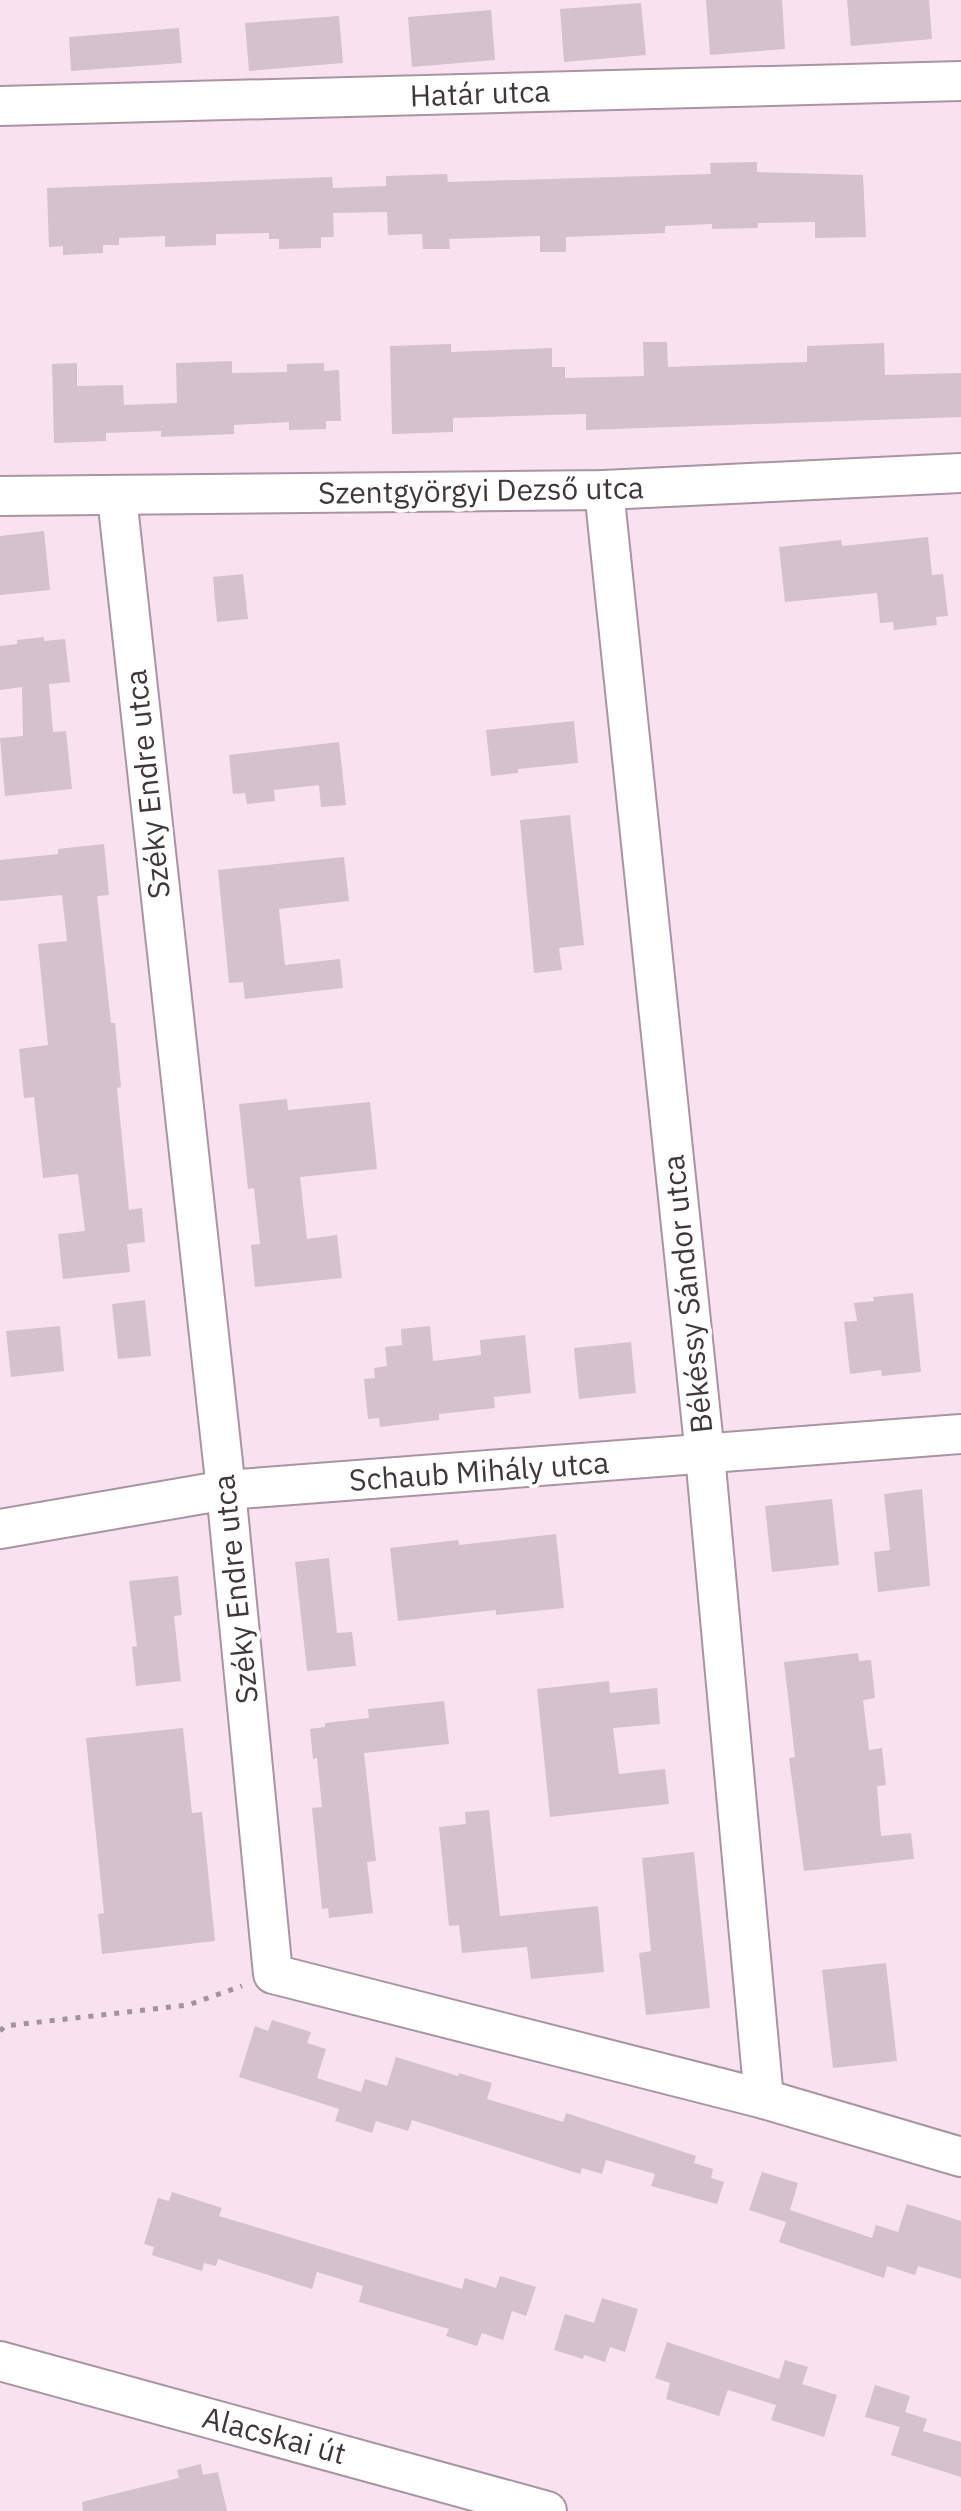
<svg xmlns="http://www.w3.org/2000/svg" width="961" height="2511" viewBox="0 0 961 2511" font-family="'IBM Plex Sans',sans-serif">
  <style>
    .building { fill: #d5c0ce }
    .lines { fill: none; stroke-linecap: round; stroke-linejoin: round }
    .minor-casing { stroke: #a994a2; stroke-width: 42 }
    .path { stroke: #a2929c; stroke-width: 5; stroke-dasharray: 5 8; stroke-linecap: butt }
    .minor { stroke: #fff; stroke-width: 38 }
    .labels { text-anchor: middle; stroke-width: 8; stroke-linejoin: round; paint-order: stroke }
    .street-label { font-size: 30px; fill: #40373d; stroke: #fff }
  </style>
  <rect width="100%" height="100%" fill="#f8e2f0"/>
  <g class="building">
    <polygon points="706,0 782,0 785,49 710,55"/>
    <polygon points="847,0 929,0 932,39 851,46"/>
    <polygon points="641,3 646,55 564,62 560,9"/>
    <polygon points="491,10 495,60 412,67 408,17"/>
    <polygon points="339,16 343,63 249,71 245,23"/>
    <polygon points="179,28 182,63 71,71 69,37"/>
    <polygon points="757,162 757,172 863,175 866,237 815,238 815,222 758,223 758,228 712,229 712,224 665,226 665,233 566,237 566,252 540,252 540,236 449,239 450,249 423,249 422,234 388,235 387,212 333,213 334,237 321,237 321,248 279,249 279,239 269,239 269,233 216,234 216,245 165,247 165,236 119,238 119,245 103,245 103,253 63,255 63,246 49,247 47,188 332,177 333,188 386,186 386,176 447,174 448,182 711,174 710,163"/>
    <polygon points="643,342 667,342 668,367 807,362 807,346 884,343 885,375 961,373 961,417 586,430 586,414 453,418 453,432 392,434 390,346 451,344 451,352 552,348 552,367 565,367 565,378 644,376"/>
    <polygon points="232,361 232,373 287,372 287,364 324,363 324,371 339,370 341,421 326,421 326,429 289,430 289,422 234,425 234,434 161,437 161,431 106,433 106,441 54,443 52,364 77,363 77,386 123,385 124,405 177,403 176,363"/>
    <polygon points="44,531 50,590 0,595 0,536"/>
    <polygon points="928,537 932,575 943,574 948,616 936,617 937,625 894,630 893,622 880,623 877,593 785,602 779,547 841,540 842,546"/>
    <polygon points="243,574 248,619 217,622 213,577"/>
    <polygon points="44,637 44,641 65,639 70,682 49,684 53,732 66,731 72,789 5,796 0,738 23,736 22,687 0,690 0,646 17,644 17,640"/>
    <polygon points="574,721 578,763 518,769 518,773 491,776 486,730"/>
    <polygon points="339,742 346,805 321,807 319,785 274,790 275,801 247,804 245,793 233,794 229,755"/>
    <polygon points="570,815 584,945 559,948 562,970 534,973 520,820"/>
    <polygon points="104,844 109,895 97,896 111,1023 115,1023 121,1087 117,1088 129,1210 142,1208 145,1242 127,1244 130,1272 63,1279 58,1234 85,1231 78,1174 43,1178 34,1097 24,1098 19,1049 48,1045 38,944 67,941 62,895 0,901 0,860 58,854 58,849"/>
    <polygon points="344,857 349,901 279,909 285,965 340,959 343,988 245,999 243,982 229,983 218,870"/>
    <polygon points="287,1099 288,1110 370,1102 377,1169 300,1177 307,1239 337,1235 342,1278 255,1287 251,1245 260,1244 254,1188 248,1189 239,1104"/>
    <polygon points="913,1293 921,1372 882,1376 881,1370 850,1374 844,1322 857,1321 854,1303 874,1301 873,1297"/>
    <polygon points="145,1300 151,1356 118,1359 112,1304"/>
    <polygon points="60,1326 64,1371 11,1377 6,1331"/>
    <polygon points="430,1326 433,1361 481,1355 480,1340 525,1335 531,1393 494,1397 495,1408 439,1414 439,1420 380,1427 379,1418 368,1419 364,1379 375,1378 374,1368 387,1366 385,1347 402,1345 401,1329"/>
    <polygon points="631,1342 636,1393 579,1399 574,1348"/>
    <polygon points="922,1489 930,1586 878,1592 874,1552 890,1550 884,1494"/>
    <polygon points="832,1499 839,1565 772,1572 765,1506"/>
    <polygon points="556,1534 564,1608 496,1615 496,1610 398,1621 390,1548 458,1540 459,1545"/>
    <polygon points="329,1558 337,1633 352,1632 356,1666 307,1671 295,1562"/>
    <polygon points="178,1576 182,1615 174,1616 181,1681 136,1686 132,1647 137,1646 129,1581"/>
    <polygon points="858,1653 859,1661 871,1660 875,1698 863,1700 869,1750 882,1748 886,1785 877,1786 881,1836 911,1833 914,1859 804,1871 789,1758 795,1757 784,1662"/>
    <polygon points="609,1681 610,1693 657,1688 660,1724 613,1728 619,1774 665,1769 669,1804 550,1817 537,1689"/>
    <polygon points="444,1701 449,1744 364,1753 376,1861 367,1862 373,1913 329,1918 328,1908 322,1909 319,1878 312,1808 322,1807 317,1758 313,1759 310,1729 325,1727 325,1723 369,1718 368,1709"/>
    <polygon points="183,1728 192,1813 202,1812 215,1941 102,1954 98,1914 104,1913 86,1738"/>
    <polygon points="489,1810 500,1916 598,1906 604,1972 531,1979 527,1947 462,1953 459,1925 449,1926 439,1827 466,1824 465,1812"/>
    <polygon points="694,1852 710,2008 646,2015 639,1953 651,1951 642,1858"/>
    <polygon points="886,1963 897,2061 833,2068 822,1970"/>
    <polygon points="272,2020 311,2032 307,2043 326,2049 317,2078 361,2092 365,2079 387,2086 396,2057 458,2076 459,2073 492,2083 487,2099 563,2122 566,2113 696,2156 694,2163 713,2169 711,2178 724,2182 717,2204 651,2186 655,2174 606,2160 602,2174 582,2168 580,2174 412,2120 408,2131 376,2121 372,2133 335,2121 339,2109 239,2077 255,2026 268,2031"/>
    <polygon points="762,2172 798,2183 790,2210 872,2238 876,2225 898,2232 907,2204 961,2221 961,2279 918,2266 915,2275 887,2266 884,2278 779,2242 786,2222 749,2210"/>
    <polygon points="172,2192 222,2208 219,2216 462,2289 465,2278 496,2288 500,2276 536,2287 526,2316 512,2311 503,2340 482,2333 477,2346 446,2336 449,2329 359,2302 363,2286 317,2272 312,2289 218,2259 216,2266 204,2263 202,2271 152,2255 154,2247 144,2244 158,2198 169,2201"/>
    <polygon points="602,2298 638,2309 625,2352 610,2347 605,2362 584,2355 583,2359 554,2350 565,2314 594,2323"/>
    <polygon points="667,2342 779,2379 785,2360 808,2367 802,2384 837,2395 824,2437 771,2420 776,2405 728,2390 719,2416 666,2399 670,2383 655,2378"/>
    <polygon points="875,2385 910,2396 905,2412 927,2419 923,2431 961,2442 961,2477 891,2455 900,2427 865,2417"/>
    <polygon points="201,2464 203,2475 218,2472 227,2511 83,2511 82,2502 179,2478 177,2470"/>
  </g>
  <g class="lines">
    <defs>
      <g id="minor">
        <polyline points="0,106 961,81"/>
        <polyline points="604,490 705,1455 764,2099"/>
        <polyline points="0,496 604,490 961,473"/>
        <polyline points="117,497 226,1490 273,1974 764,2099 961,2157"/>
        <polyline points="0,1529 226,1490 961,1434"/>
        <polyline points="0,2361 547,2511"/>
      </g>
    </defs>
    <use href="#minor" class="minor-casing"/>
    <polyline class="path" points="0,2031 5,2026 188,2005 242,1986"/>
    <use href="#minor" class="minor"/>
  </g>
  <g class="labels">
    <g class="street-label">
      <text transform="translate(480 94) rotate(-2)" y="10">Határ utca</text>
      <text transform="translate(481 491) rotate(-1)" y="10">Szentgyörgyi Dezső utca</text>
      <text transform="translate(148 784) rotate(-96)" y="10">Széky Endre utca</text>
      <text transform="translate(688 1294) rotate(-96)" y="10">Békéssy Sándor utca</text>
      <text transform="translate(479 1472) rotate(-4)" y="10">Schaub Mihály utca</text>
      <text transform="translate(236 1589) rotate(-96)" y="10">Széky Endre utca</text>
      <text transform="translate(274 2436) rotate(15)" y="10">Alacskai út</text>
    </g>
  </g>
</svg>
